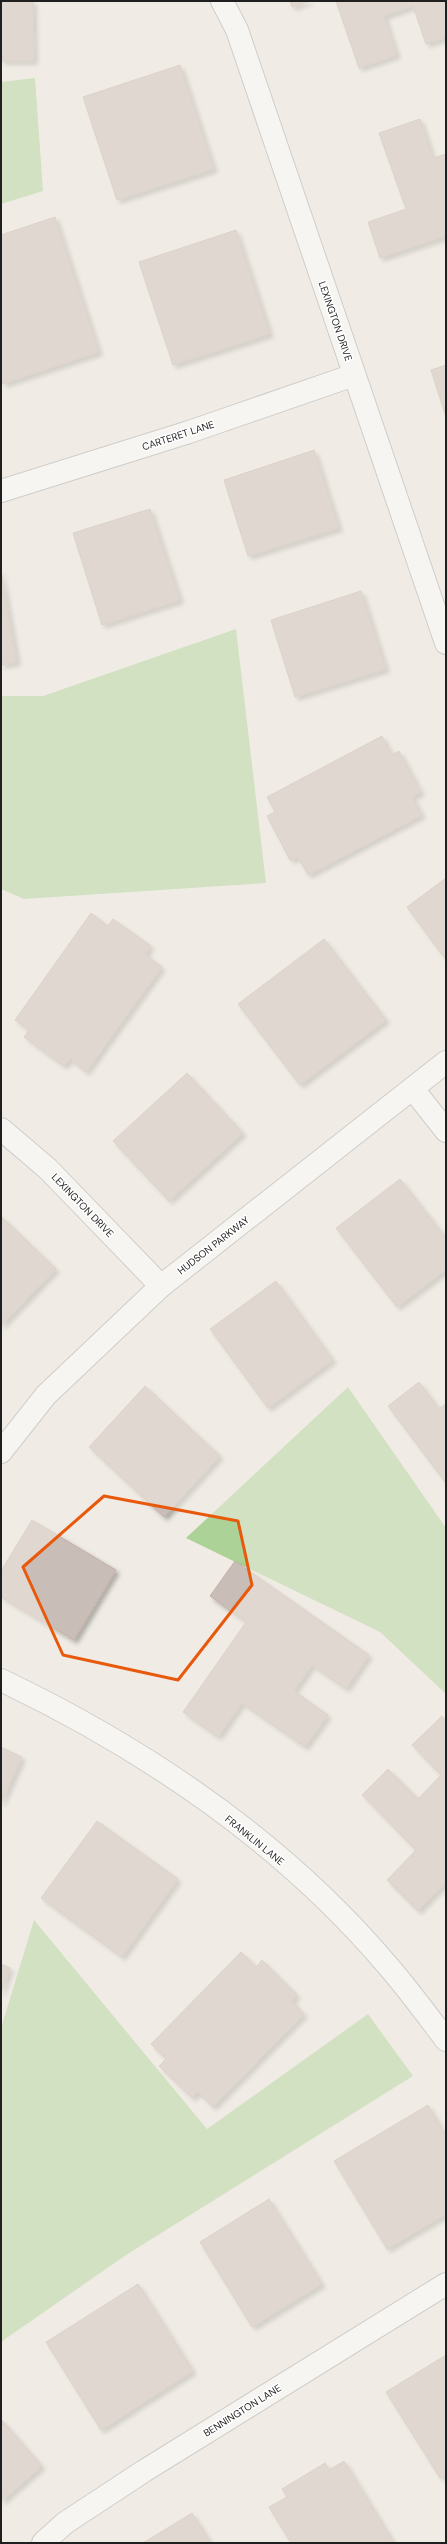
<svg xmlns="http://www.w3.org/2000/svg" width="447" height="2544" viewBox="0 0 447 2544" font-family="'DM Sans',sans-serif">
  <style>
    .forest { fill: #acd297 }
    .building { fill: #c9bdb7; stroke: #c3b1a6; filter: url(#shadow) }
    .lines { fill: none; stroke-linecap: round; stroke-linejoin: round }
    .minor-casing { stroke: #a6a6a6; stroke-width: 24 }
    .minor { stroke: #fff; stroke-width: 22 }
    .marked { fill: none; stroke: #e8590c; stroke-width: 3; stroke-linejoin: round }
    .labels { text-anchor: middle; stroke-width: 3; stroke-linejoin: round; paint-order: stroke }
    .street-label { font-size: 10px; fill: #1f1f1f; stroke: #fff }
  </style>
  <defs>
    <filter id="shadow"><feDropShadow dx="3.5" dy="3.5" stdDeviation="2" flood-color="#0004"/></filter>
  </defs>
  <rect width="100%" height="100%" fill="#f0ece5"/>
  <g class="forest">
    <polygon points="35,78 43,191 1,204 1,82"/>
    <polygon points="236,629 266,883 24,899 1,889 1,696 43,696"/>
    <polygon points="348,1387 446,1528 446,1694 380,1632 186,1538"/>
    <polygon points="34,1920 207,2129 368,2014 413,2076 126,2255 1,2342 1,2028"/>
  </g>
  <g class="building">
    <polygon points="1,1 33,1 34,61 1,61"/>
    <polygon points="290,1 310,1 292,7"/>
    <polygon points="336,1 446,1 446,37 426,44 413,6 384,16 397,55 359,68"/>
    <polygon points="180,65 214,169 117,200 83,97"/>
    <polygon points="420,119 433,158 446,154 446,236 380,258 368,222 406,209 379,133"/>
    <polygon points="55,217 99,352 3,384 1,378 1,235"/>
    <polygon points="236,230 270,334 173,365 139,262"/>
    <polygon points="446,365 446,417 431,370"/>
    <polygon points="314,450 339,528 248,556 224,480"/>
    <polygon points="150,509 180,600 102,625 73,533"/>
    <polygon points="1,570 17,662 1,665"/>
    <polygon points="361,591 386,669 295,697 271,620"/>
    <polygon points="382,736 392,755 399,751 421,792 412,797 422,815 308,875 298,857 290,860 267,816 275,812 267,797"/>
    <polygon points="446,878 446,960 407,907"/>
    <polygon points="91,913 108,926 113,919 151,946 145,954 162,967 86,1072 70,1059 64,1066 24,1037 29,1030 15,1020"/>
    <polygon points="324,939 386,1020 300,1085 238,1004"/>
    <polygon points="187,1073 243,1133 169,1201 113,1141"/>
    <polygon points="400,1179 446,1238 446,1270 397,1307 336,1228"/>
    <polygon points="1,1216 56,1269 1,1326"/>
    <polygon points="276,1281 333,1360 268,1408 210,1329"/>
    <polygon points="419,1382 439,1409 446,1403 446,1483 388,1406"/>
    <polygon points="145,1386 220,1456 164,1517 89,1447"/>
    <polygon points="32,1520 116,1570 74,1640 1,1597 1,1571"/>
    <polygon points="235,1561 369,1655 346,1689 312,1665 294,1691 328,1715 305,1747 242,1703 218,1737 183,1712 246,1622 210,1596"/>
    <polygon points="442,1716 446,1721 446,1882 418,1911 387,1880 416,1850 362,1795 388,1769 418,1799 441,1775 412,1745"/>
    <polygon points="1,1747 22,1757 1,1804"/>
    <polygon points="97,1821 178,1879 122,1957 41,1898"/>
    <polygon points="241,1952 256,1967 262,1960 297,1995 292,2001 304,2014 213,2107 198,2092 192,2098 159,2066 166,2059 151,2044"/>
    <polygon points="1,1964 10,1968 1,1993"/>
    <polygon points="428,2105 446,2136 446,2214 387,2249 334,2161"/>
    <polygon points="269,2199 322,2284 252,2327 200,2242"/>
    <polygon points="138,2284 193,2371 101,2430 46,2342"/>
    <polygon points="446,2355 446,2475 440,2478 386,2392"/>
    <polygon points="1,2419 42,2466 1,2502"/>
    <polygon points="344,2461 394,2543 291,2543 269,2507 287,2497 282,2489 325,2463 329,2470"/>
    <polygon points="192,2513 211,2543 143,2543"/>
  </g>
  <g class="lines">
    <defs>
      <g id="minor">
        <polyline points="222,1 237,30 446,643"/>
        <polyline points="1,491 189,432 354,375"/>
        <polyline points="413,1089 446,1131"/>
        <polyline points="1,1129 48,1169 161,1286"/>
        <polyline points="1,1452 46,1395 161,1286 446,1062"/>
        <path d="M 1,1680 C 145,1749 284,1843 388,1966 C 408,1989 427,2015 446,2040"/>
        <polyline points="43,2543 65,2523 144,2471 446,2284"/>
      </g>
    </defs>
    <use href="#minor" class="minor-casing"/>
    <use href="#minor" class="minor"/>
  </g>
  <path d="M0 0H447V2544H0ZM 104,1496 L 238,1521 L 252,1585 L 178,1680 L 63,1655 L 23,1567 Z" fill="#f0ece5" fill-opacity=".55" fill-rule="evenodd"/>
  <path class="marked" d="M 104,1496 L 238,1521 L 252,1585 L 178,1680 L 63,1655 L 23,1567 Z"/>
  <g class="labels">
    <g class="street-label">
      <text transform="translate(336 321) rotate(71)" y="4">LEXINGTON DRIVE</text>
      <text transform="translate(178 435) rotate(-18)" y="4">CARTERET LANE</text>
      <text transform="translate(83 1205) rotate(46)" y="4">LEXINGTON DRIVE</text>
      <text transform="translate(213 1245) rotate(-38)" y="4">HUDSON PARKWAY</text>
      <text transform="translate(255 1840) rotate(39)" y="4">FRANKLIN LANE</text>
      <text transform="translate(242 2410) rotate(-32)" y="4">BENNINGTON LANE</text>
    </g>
  </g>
  <rect width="447" height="2544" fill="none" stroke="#1f1f1f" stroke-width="4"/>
</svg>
